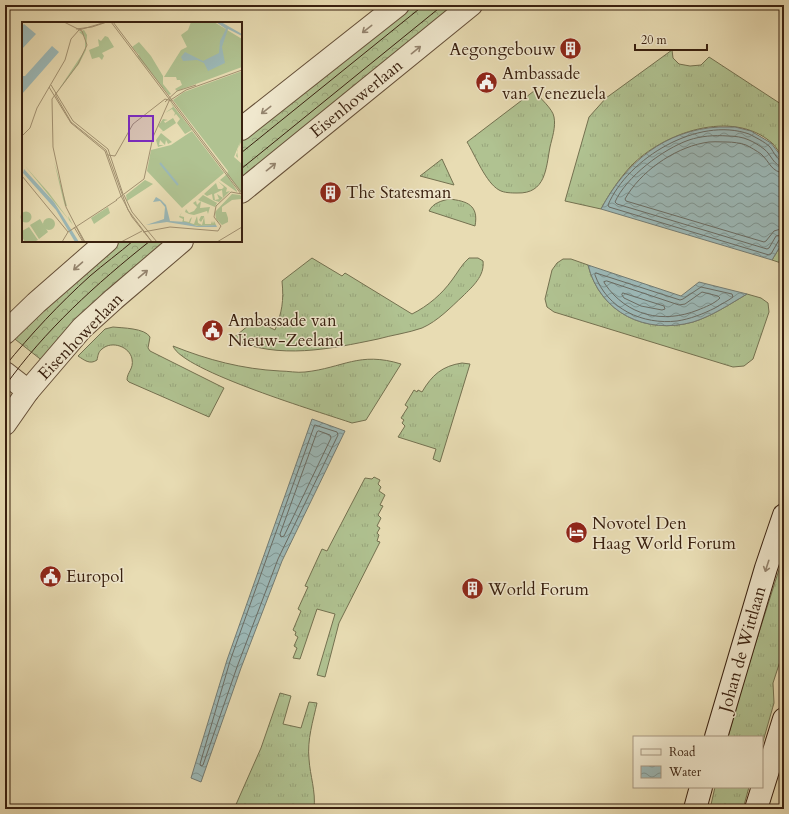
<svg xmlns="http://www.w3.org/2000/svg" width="789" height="814" viewBox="0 0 789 814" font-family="Cardo,serif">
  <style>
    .grass { fill: url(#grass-tufts); stroke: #747150 }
    .forest { fill: url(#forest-crowns); stroke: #747150 }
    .water { fill: url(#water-waves); stroke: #747c74 }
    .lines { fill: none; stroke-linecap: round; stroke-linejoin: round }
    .shore { stroke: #6a6c64; stroke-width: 1 }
    .minor-casing { stroke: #654f38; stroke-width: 24 }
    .secondary-casing { stroke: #39200f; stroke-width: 24 }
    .minor { stroke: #f0e8ce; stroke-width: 22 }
    .secondary { stroke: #f0e8ce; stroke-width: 22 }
    .tram { stroke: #39200f; stroke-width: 1 }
    .oneway { stroke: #94846e }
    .labels { text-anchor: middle; stroke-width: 3; stroke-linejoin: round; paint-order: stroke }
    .poi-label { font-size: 17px; fill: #39200f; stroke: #f0e8ce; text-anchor: start }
    .street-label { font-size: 17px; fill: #39200f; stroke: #f0e8ce }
    .inset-river { fill: none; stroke: #9cb9b8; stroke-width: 2 }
    .inset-road { fill: none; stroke: #a29171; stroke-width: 1 }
    .view { fill: #7b2cbf; fill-opacity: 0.15; stroke: #7b2cbf; stroke-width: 2 }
    .inset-edge { fill: none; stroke: #39200f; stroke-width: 2 }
  </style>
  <defs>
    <pattern id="grass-tufts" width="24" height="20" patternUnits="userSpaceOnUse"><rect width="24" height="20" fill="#b0c291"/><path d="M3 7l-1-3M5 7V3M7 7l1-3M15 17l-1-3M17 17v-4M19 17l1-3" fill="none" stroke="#98a67c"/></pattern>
    <pattern id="forest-crowns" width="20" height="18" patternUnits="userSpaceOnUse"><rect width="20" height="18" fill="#b0c291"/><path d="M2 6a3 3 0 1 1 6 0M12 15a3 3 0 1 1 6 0" fill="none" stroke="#98a67c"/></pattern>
    <pattern id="water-waves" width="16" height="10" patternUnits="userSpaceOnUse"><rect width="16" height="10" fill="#9cb9b8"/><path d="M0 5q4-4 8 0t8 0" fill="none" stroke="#809694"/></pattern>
  </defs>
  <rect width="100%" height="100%" fill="#e8dcb3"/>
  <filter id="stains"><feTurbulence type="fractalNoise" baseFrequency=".005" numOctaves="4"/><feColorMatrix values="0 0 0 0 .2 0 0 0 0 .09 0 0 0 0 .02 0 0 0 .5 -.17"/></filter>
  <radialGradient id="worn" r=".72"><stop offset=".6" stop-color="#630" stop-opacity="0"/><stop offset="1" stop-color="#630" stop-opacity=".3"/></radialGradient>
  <g class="grass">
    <path d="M 672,50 L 673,58 L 679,64 L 690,66 L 701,65 L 709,57 L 784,106 L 784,160 C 781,155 777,148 772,143 C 732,108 663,133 631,166 C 619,179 609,194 601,209 L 565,201 L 589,117 L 606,98 Z"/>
    <path d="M 534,91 C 539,97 553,109 554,117 C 556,127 552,138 550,147 C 546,168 546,194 517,193 C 512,193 504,193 499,190 C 486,183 475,155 467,142 Z"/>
    <polygon points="442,159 454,185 420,176"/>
    <path d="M 449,199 C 467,201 479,205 475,226 L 429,211 C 433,203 441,201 449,199 Z"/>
    <polygon points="784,240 784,264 772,260"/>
    <path d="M 312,258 L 342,276 L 345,273 L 412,314 C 428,306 442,294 452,280 C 458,272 462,264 469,258 L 478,258 L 483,261 C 485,276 472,287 463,296 C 451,307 438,321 422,328 C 408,333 392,335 378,339 C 330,349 279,360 232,339 L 255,320 L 275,330 C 282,312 284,301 282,281 Z"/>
    <path d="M 563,259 L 571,259 L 588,265 C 600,313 646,335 693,322 C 712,316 730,304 747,294 L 761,298 L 768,303 L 769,312 L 753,359 L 744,366 L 733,367 L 554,312 L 547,307 L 545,299 L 552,270 L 557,263 Z"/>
    <path d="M 113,327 C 122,328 145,328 150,337 L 148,348 L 150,351 L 224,388 L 209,417 L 129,382 L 127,380 C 127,372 134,369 132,359 C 130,347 112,340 102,349 C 98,352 98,356 97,360 C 90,365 84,360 78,356 L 105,329 Z"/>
    <path d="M 173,346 C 208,360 242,369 280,371 C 288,371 297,373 305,372 C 343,368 359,351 401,364 L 366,420 L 352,423 C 323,413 182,371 173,346 Z"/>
    <path d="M 462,363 L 470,364 L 440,462 L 433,459 L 436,449 L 398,437 L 405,426 L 402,423 L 404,420 L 401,418 L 408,407 L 405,405 L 414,390 L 417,392 L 418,390 L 422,392 C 432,375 442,366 462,363 Z"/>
    <polygon points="374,477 380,480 378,484 381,487 379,491 385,495 380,505 383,506 378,515 381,518 377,526 380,528 377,533 379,535 377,541 380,542 339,623 325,677 317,675 335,614 317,609 300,659 293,658 297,648 294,646 298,637 295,635 296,632 293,630 301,611 298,609 308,587 305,586 322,549 327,551 365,478 372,479"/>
    <polygon points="784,554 784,649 773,683 774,703 762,745 762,737 728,737 741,689"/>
    <path d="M 280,693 L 291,696 L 283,724 L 301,728 L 309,702 L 317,703 C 313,721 307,740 309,759 C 310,776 316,791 314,809 L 234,809 L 261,748 Z"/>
    <polygon points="715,787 749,787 743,809 710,809"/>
  </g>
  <g class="forest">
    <polygon points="407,5 460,5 241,183 241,139"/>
    <polygon points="113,241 170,241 44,362 11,336"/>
  </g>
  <g class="water">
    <path d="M 719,127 L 735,127 L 751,131 L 771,143 L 784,160 L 784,240 L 772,260 L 601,209 C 626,162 665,130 719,127 Z"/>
    <path d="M 588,265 L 681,296 L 699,282 L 747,294 C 730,304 712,316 693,322 C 646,335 600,313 588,265 Z"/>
    <polygon points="312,419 345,431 282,561 241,668 201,782 191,778 227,660"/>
  </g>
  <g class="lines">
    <g class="shore">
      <path d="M 784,162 C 777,161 774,152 770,147 C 765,142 755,137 749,134 C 698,116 628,158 608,205 L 609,207 L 769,255 L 771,254 L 779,240 L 784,239"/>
      <path d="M 784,167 C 773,166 772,155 764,149 C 760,146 754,142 749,140 C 743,137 734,136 728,136 C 714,135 701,136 689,140 C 663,149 626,177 615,202 L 617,204 L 767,249 L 769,248 L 776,236 L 784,234"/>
      <path d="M 784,173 C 771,172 770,162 761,154 C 757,151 750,147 746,145 C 740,143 733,142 727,142 C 719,142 711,141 703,143 C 673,149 640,172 625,199 L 626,201 L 764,242 L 766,241 L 774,231 L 784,228"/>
      <path d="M 596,273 L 680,300 L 683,299 L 701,287 L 732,294 L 733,297 C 728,301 721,304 715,308 C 703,314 690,319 677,321 C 643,325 607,309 595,275 Z"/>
      <path d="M 607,281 L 679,305 L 685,304 L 702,292 L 718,296 L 720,298 C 714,304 705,307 698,310 C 663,324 627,316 605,284 L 604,282 Z"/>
      <polygon points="623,293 664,306 665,309 662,310 641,306 624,298 622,295"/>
      <polygon points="315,425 337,432 338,435 278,559 237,667 203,765 201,766 200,764 230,661 271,546"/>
      <polygon points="319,431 330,435 331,438 284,536 281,537 280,534 317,432"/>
    </g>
    <defs>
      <g id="minor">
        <polyline points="241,129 398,5"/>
        <polyline points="241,192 471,5"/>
        <polyline points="5,333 36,303 107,241"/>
        <polyline points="5,373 28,391"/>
        <polyline points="5,424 28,391 82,328 114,299 182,241"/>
      </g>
      <g id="secondary">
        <polyline points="716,737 766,568 784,515"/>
        <polyline points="695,809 701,787"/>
        <polyline points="756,809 784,719"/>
      </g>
    </defs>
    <use href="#minor" class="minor-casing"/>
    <use href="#secondary" class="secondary-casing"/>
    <use href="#minor" class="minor"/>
    <use href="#secondary" class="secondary"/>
    <g class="tram">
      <polyline points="241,153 424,5"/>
      <polyline points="241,169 443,5"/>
      <path d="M 5,366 C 31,334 59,304 90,276 C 104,264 119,253 133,241"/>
      <path d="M 5,386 C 45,330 96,284 150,241"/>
    </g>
  </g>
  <defs><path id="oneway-shaft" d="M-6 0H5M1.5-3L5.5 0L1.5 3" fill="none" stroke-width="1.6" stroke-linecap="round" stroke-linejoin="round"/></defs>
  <g class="oneway">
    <use href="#oneway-shaft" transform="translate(367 29) rotate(142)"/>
    <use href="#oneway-shaft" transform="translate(416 50) rotate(-39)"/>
    <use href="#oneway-shaft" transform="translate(266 110) rotate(142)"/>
    <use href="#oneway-shaft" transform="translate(271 167) rotate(-39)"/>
    <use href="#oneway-shaft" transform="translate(78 266) rotate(139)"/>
    <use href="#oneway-shaft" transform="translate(143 274) rotate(-40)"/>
    <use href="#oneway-shaft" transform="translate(767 566) rotate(108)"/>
  </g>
  <defs>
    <symbol id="building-disc" viewBox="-11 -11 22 22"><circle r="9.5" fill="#8f2418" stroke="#f0e8ce"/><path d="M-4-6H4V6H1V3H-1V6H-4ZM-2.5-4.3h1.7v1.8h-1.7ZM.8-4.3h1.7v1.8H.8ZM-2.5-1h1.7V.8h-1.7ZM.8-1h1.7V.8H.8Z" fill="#fff"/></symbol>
    <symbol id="civic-disc" viewBox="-11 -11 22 22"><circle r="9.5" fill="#8f2418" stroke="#f0e8ce"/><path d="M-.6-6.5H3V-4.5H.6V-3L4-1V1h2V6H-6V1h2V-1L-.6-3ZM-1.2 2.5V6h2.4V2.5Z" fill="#fff"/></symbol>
    <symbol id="hotel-disc" viewBox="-11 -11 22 22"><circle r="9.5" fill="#8f2418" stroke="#f0e8ce"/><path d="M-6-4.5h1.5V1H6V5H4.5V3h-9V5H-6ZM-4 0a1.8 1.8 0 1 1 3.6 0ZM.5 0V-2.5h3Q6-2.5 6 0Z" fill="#fff"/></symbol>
  </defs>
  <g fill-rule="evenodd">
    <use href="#building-disc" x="558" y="36" width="25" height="25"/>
    <use href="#civic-disc" x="474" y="70" width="25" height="25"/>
    <use href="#building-disc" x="318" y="180" width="25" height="25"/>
    <use href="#civic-disc" x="200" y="318" width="25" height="25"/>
    <use href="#hotel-disc" x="564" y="520" width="25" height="25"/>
    <use href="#civic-disc" x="38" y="564" width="25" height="25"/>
    <use href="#building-disc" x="460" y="576" width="25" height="25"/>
  </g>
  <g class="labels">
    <g class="poi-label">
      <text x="556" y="55" text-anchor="end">Aegongebouw</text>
      <text x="502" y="79">Ambassade<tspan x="502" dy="20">van Venezuela</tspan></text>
      <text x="346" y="198">The Statesman</text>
      <text x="228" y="326">Ambassade van<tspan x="228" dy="20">Nieuw-Zeeland</tspan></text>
      <text x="592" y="529">Novotel Den<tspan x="592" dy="20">Haag World Forum</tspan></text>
      <text x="66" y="582">Europol</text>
      <text x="488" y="595">World Forum</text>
    </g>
    <g class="street-label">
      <text transform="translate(356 98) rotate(-39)" y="6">Eisenhowerlaan</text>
      <text transform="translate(80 336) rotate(-46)" y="6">Eisenhowerlaan</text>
      <text transform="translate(742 649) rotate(-74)" y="6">Johan de Wittlaan</text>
    </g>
  </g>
  <g transform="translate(22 22)">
    <rect width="220" height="220" fill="#e8dcb3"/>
    <path d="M 62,8 L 65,13 L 64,28 L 57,42 L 35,70 L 63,28 L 63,15 L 57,10 ZM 151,96 L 154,101 L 142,109 L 137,110 L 141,109 L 136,104 L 141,97 L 146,98 L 142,99 L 143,101 ZM 3,144 L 27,171 L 47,198 L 46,194 L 51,203 ZM21 202a6 6 0 1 1 12 0a6 6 0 1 1-12 0Z" fill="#b0c291"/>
    <path d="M 169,0 L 192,0 L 220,17 L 220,45 L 155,69 L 153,67 L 160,63 L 158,58 L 155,58 L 154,55 L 142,55 L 159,28 L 165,25 L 159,13 L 166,8 ZM 83,14 L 86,15 L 92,25 L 80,31 L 82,34 L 80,38 L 77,35 L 70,37 L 67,28 L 77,24 L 76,17 L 79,19 ZM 117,20 L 129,34 L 141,54 L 141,62 L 149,72 L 147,73 L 115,34 L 117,33 L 110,25 ZM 220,49 L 220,118 L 215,129 L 216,136 L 214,134 L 218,120 L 212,135 L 220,142 L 219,171 L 205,152 L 206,149 L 151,78 L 162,70 ZM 148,80 L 170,108 L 163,112 L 155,101 L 158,97 L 154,92 L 152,94 L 153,91 L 150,87 L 143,91 L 151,85 ZM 170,109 L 202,151 L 160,186 L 125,149 L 129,128 L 149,123 ZM 139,111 L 150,120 L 146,122 L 144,118 L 143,123 L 138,118 L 137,123 L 142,123 L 136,125 L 134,118 ZM 32,139 L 45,184 L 43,184 L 41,177 ZM 205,152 L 215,169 L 215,170 L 198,158 ZM 123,158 L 131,162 L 105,179 L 104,173 ZM 196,159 L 205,166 L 204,170 L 208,169 L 201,176 L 200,168 L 192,172 L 193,178 L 197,177 L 195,172 L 201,176 L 197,180 L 191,178 L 190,172 L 185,174 L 182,172 L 194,161 L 196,167 L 200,167 L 202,165 ZM 210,172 L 218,173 L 220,175 L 220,182 L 219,177 L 210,178 L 200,185 L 200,190 L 204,190 L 206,196 L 206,200 L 200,203 L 194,197 L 193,190 ZM 181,173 L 195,181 L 193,185 L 176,178 ZM 174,179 L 175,183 L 179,179 L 178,186 L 188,185 L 186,192 L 185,189 L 172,193 L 167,192 L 163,190 L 164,187 L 167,191 L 172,189 L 175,185 L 171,181 ZM 86,185 L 88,191 L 72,202 L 69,196 ZM 160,190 L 158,194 L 162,195 L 162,199 L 167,200 L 168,197 L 170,195 L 168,201 L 172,202 L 175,194 L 176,201 L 180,203 L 182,195 L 179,200 L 177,198 L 179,194 L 182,194 L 183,202 L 189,202 L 190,199 L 191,202 L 192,199 L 194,203 L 177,204 L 160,201 L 161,197 L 157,195 Z" fill="#b0c291"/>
    <path d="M 216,141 L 220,143 L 220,165 L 215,158 Z" fill="#b0c291"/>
    <path d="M 135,136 L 144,150 L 136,155 L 129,147 L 132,145 L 127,142 L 130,137 ZM-1.5 195a5.5 5.5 0 1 1 11 0a5.5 5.5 0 1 1-11 0ZM 18,197 L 26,210 L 17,217 L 8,203 ZM 7,205 L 16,218 L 12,220 L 3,220 L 0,215 L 0,209 Z" fill="#b0c291"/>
    <path d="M 194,0 L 199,0 L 220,12 L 220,14 L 206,7 L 200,25 L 203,41 L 186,49 L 182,41 L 175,38 L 161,39 L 159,35 L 163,30 L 181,39 L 197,31 L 198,19 L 204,7 ZM 2,2 L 14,12 L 0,27 L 0,4 ZM 30,24 L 37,30 L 0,72 L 0,54 L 3,54 ZM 2,147 L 32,180 L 57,220 L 53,220 L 34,188 L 1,151 ZM 134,175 L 139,178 L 144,183 L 148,199 L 164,200 L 175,204 L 194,203 L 195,205 L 175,205 L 145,200 L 124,203 L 142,197 L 143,185 L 138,179 L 131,180 Z" fill="#9cb9b8"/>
    <path class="inset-river" d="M 138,141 L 156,163"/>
    <path class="inset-road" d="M 42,0 L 60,9 L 65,23 L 56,42 L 30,77 L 31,125 L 44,185 L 62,220M 89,0 L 219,172M 91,0 L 220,171M 54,7 L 70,5 L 85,0M 29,63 L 51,99 L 86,127 L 101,172M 27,65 L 49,101 L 83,129 L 99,174M 34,70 L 34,74 L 49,100 L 84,128 L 106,188 L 130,220M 143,80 L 155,69 L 174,63M 0,114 L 8,106 L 15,86 L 43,38 L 49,17 L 57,8 L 84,0M 86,133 L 93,134 L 111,102 L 143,77 L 150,79M 0,154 L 46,210M 102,173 L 110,190 L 135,220M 99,174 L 110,195 L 130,220M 94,178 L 122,157 L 131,115 L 147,79 L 164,68 L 220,48M 54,204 L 63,220M 52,205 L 61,220M 121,210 L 148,205 L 196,209 L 199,204 L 192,195 L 194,184 L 209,170 L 220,172M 40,220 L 46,210 L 95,178M 99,220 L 120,209M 195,220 L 220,205"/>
    <path class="view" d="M 107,94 L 131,94 L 131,119 L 107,119 Z"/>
    <rect width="220" height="220" class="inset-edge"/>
  </g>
  <rect width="789" height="814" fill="none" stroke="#e8dcb3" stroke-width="20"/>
  <rect x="6" y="6" width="777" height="802" fill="none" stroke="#39200f" stroke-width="2"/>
  <rect x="10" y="10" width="769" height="794" fill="none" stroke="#39200f"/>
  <rect x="633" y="736" width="130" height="52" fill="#f0e8ce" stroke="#a79882"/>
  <rect x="641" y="749" width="20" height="6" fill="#f0e8ce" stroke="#a79882"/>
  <text x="669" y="756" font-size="12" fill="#39200f">Road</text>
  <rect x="641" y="766" width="20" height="12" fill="url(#water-waves)" stroke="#a79882"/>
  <text x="669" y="776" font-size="12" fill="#39200f">Water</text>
  <path d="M635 44v6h72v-6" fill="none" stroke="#39200f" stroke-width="2"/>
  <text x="641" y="44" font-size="12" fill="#39200f" stroke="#f0e8ce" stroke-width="3" paint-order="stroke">20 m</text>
  <rect width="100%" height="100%" filter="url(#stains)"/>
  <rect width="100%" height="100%" fill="url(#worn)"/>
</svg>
